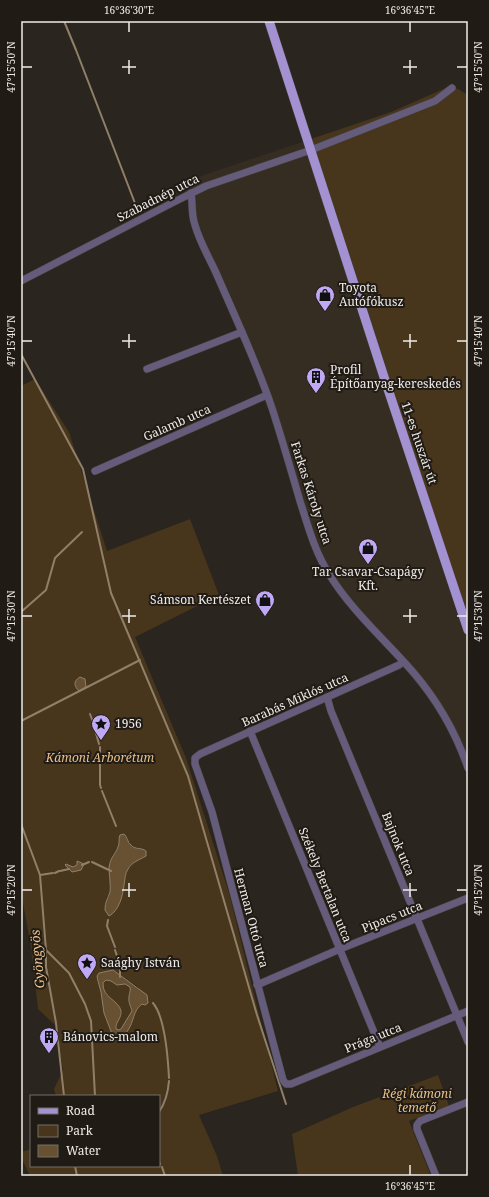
<svg xmlns="http://www.w3.org/2000/svg" width="489" height="1197" viewBox="0 0 489 1197" font-family="'Noto Serif',serif">
  <style>
    .built { fill: #362d22 }
    .green { fill: #47351c; fill-rule: evenodd }
    .water { fill: #685133; stroke: #918069; fill-rule: evenodd }
    .lines { fill: none; stroke-linecap: round; stroke-linejoin: round }
    .stream { stroke: #918069; stroke-width: 2 }
    .minor-casing { stroke: #46413b; stroke-width: 8 }
    .major-casing { stroke: #46413b; stroke-width: 10 }
    .minor { stroke: #655c7c; stroke-width: 7 }
    .major { stroke: #a491d2; stroke-width: 9 }
    .ticks { fill: none; stroke: #f0ece8; stroke-width: 1.5 }
    .labels { text-anchor: middle; stroke-width: 4; stroke-linejoin: round; paint-order: stroke }
    .street-label { font-size: 12px; fill: #f0ece8; stroke: #201b15 }
    .poi-label { font-size: 12px; fill: #f0ece8; stroke: #201b15; text-anchor: start }
    .park-label { font-size: 12px; font-style: italic; fill: #e8c08a; stroke: #201b15 }
    .water-label { font-size: 13px; font-style: italic; fill: #eac28c; stroke: #201b15 }
    .neatline { fill: none; stroke: #f0ece8; stroke-width: 1.5 }
    .ticks-label { font-size: 10px; text-anchor: middle; fill: #f0ece8 }
  </style>
  <rect width="100%" height="100%" fill="#2a251f"/>
  <polygon class="built" points="311,139 468,615 468,762 447,716 343,591 336,582 324,558 184,184 204,175"/>
  <g class="green">
    <polygon points="448,87 458,89 468,95 468,615 407,442 311,139 391,112"/>
    <path d="M 35,379 L 69,432 L 107,551 L 190,519 L 219,595 L 135,637 L 186,758 L 229,893 L 278,1091 L 199,1115 L 217,1156 L 223,1176 L 30,1176 L 21,1157 L 21,1152 L 31,1149 L 31,1166 L 159,1166 L 159,1096 L 56,1096 L 54,1089 L 63,1070 L 59,1049 L 58,1028 L 38,1009 L 31,947 L 21,892 L 21,386 ZM 127,836 C 133,853 136,844 146,851 L 146,856 L 133,862 L 127,870 L 122,894 L 106,899 C 107,897 110,893 110,890 C 111,880 107,869 111,859 C 114,850 120,850 118,839 ZM 113,970 L 138,987 L 142,1004 L 139,1006 L 133,1016 L 114,1038 L 97,976 L 99,973 Z"/>
    <path d="M 106,980 L 111,981 L 117,985 L 125,984 L 130,987 C 131,992 129,993 129,997 C 128,1002 131,1007 132,1011 L 121,1029 L 119,1030 L 116,1029 C 115,1022 122,1018 121,1011 C 119,1000 102,998 103,983 Z"/>
    <polygon points="438,1075 449,1106 409,1121 431,1176 298,1176 292,1134 353,1107"/>
  </g>
  <g class="water">
    <path d="M 80,677 L 85,679 L 86,687 L 79,691 C 74,686 73,681 80,677 Z"/>
    <path d="M 124,834 C 128,837 127,842 131,845 C 135,850 141,847 146,851 L 146,856 C 139,860 132,862 128,869 C 125,873 125,880 124,885 C 123,895 119,911 109,916 L 105,910 C 105,902 108,898 110,892 C 111,886 109,874 109,867 C 111,856 115,855 118,847 C 120,843 118,839 120,835 Z"/>
    <polygon points="77,861 84,864 81,870 72,872 65,865 66,864 73,867 77,865"/>
    <path d="M 113,970 L 147,995 L 148,1003 L 145,1005 L 142,1004 C 133,1010 134,1022 128,1030 C 126,1034 122,1038 120,1041 L 117,1041 L 114,1039 L 104,1013 L 101,992 L 98,981 L 97,976 L 99,973 ZM 106,980 L 111,981 L 117,985 L 125,984 L 130,987 C 131,992 129,993 129,997 C 128,1002 131,1007 132,1011 L 121,1029 L 119,1030 L 116,1029 C 115,1022 122,1018 121,1011 C 119,1000 102,998 103,983 Z"/>
  </g>
  <g class="lines">
    <g class="stream">
      <polyline points="64,21 76,50 138,211"/>
      <polyline points="21,354 83,469 111,593 188,776 257,1015 286,1104"/>
      <polyline points="21,612 46,590 55,558 82,532"/>
      <polyline points="90,714 93,722"/>
      <polyline points="21,721 140,660"/>
      <polyline points="94,726 99,744"/>
      <polyline points="100,747 100,785 101,788"/>
      <polyline points="102,791 116,826"/>
      <polyline points="21,824 40,875 46,950 46,967 56,1023 64,1096"/>
      <polyline points="92,862 111,871"/>
      <polyline points="82,865 89,862"/>
      <polyline points="60,871 69,869"/>
      <polyline points="55,873 59,871"/>
      <polyline points="40,875 53,873"/>
      <polyline points="108,920 107,926 115,947"/>
      <polyline points="46,950 69,973 85,1004 91,1021 95,1096"/>
      <polyline points="115,950 120,965 120,977"/>
      <path d="M 153,1003 C 165,1017 168,1059 169,1078"/>
      <path d="M 159,1112 C 166,1102 168,1093 169,1081"/>
      <polyline points="159,1162 160,1164"/>
      <polyline points="75,1166 77,1176"/>
      <polyline points="162,1167 165,1176"/>
    </g>
    <defs>
      <g id="minor">
        <path d="M 191,193 C 193,204 191,214 195,225 C 200,243 210,259 217,275 C 236,319 257,363 272,408 C 282,439 291,470 300,501 C 308,526 315,552 329,574 C 350,609 386,641 413,672 C 437,700 456,733 468,768"/>
        <polyline points="21,281 172,203 206,186 311,150 435,101 452,88"/>
        <polyline points="147,369 242,332"/>
        <polyline points="95,471 267,395"/>
        <polyline points="403,662 399,665 200,754 195,758 195,764 212,812 283,1080 286,1084 291,1084 468,1011"/>
        <polyline points="327,697 331,711 468,1042"/>
        <polyline points="250,731 380,1047"/>
        <polyline points="257,985 340,949 468,898"/>
        <polyline points="436,1176 417,1129 417,1125 420,1121 468,1102"/>
      </g>
      <polyline id="major" points="269,21 384,377 468,630"/>
    </defs>
    <use href="#minor" class="minor-casing"/>
    <use href="#major" class="major-casing"/>
    <use href="#minor" class="minor"/>
    <use href="#major" class="major"/>
  </g>
  <path class="ticks" d="M 129,22 L 129,32M 410,22 L 410,32M 129,60 L 129,74M 410,60 L 410,74M 22,67 L 32,67M 122,67 L 136,67M 403,67 L 417,67M 457,67 L 467,67M 129,334 L 129,348M 410,334 L 410,348M 22,341 L 32,341M 122,341 L 136,341M 403,341 L 417,341M 457,341 L 467,341M 129,609 L 129,623M 410,609 L 410,623M 22,616 L 32,616M 122,616 L 136,616M 403,616 L 417,616M 457,616 L 467,616M 129,883 L 129,897M 410,883 L 410,897M 22,890 L 32,890M 122,890 L 136,890M 403,890 L 417,890M 457,890 L 467,890M 410,1165 L 410,1175"/>
  <defs>
    <symbol id="shop-pin" viewBox="-11 -11 22 30"><path d="M0 17L-7.5 6A9.5 9.5 0 1 1 7.5 6Z" fill="#bfa9f4" stroke="#201b15"/><path d="M-5-2.5h2.3a2.7 3.5 0 0 1 5.4 0H5L5.5 6h-11ZM-1.5-2.5h3a1.5 2.3 0 0 0-3 0Z" fill="#111"/></symbol>
    <symbol id="building-pin" viewBox="-11 -11 22 30"><path d="M0 17L-7.5 6A9.5 9.5 0 1 1 7.5 6Z" fill="#bfa9f4" stroke="#201b15"/><path d="M-4-6H4V6H1V3H-1V6H-4ZM-2.5-4.3h1.7v1.8h-1.7ZM.8-4.3h1.7v1.8H.8ZM-2.5-1h1.7V.8h-1.7ZM.8-1h1.7V.8H.8Z" fill="#111"/></symbol>
    <symbol id="sight-pin" viewBox="-11 -11 22 30"><path d="M0 17L-7.5 6A9.5 9.5 0 1 1 7.5 6Z" fill="#bfa9f4" stroke="#201b15"/><path d="M0-6L1.8-2.2L6-1.7L2.9 1.2L3.7 5.4L0 3.3L-3.7 5.4L-2.9 1.2L-6-1.7L-1.8-2.2Z" fill="#111"/></symbol>
  </defs>
  <g fill-rule="evenodd">
    <use href="#shop-pin" x="314" y="284" width="22" height="30"/>
    <use href="#building-pin" x="305" y="366" width="22" height="30"/>
    <use href="#shop-pin" x="357" y="537" width="22" height="30"/>
    <use href="#shop-pin" x="254" y="589" width="22" height="30"/>
    <use href="#sight-pin" x="90" y="713" width="22" height="30"/>
    <use href="#sight-pin" x="76" y="952" width="22" height="30"/>
    <use href="#building-pin" x="38" y="1026" width="22" height="30"/>
  </g>
  <g class="labels">
    <g class="street-label">
      <text transform="translate(158 198) rotate(-27)" y="4">Szabadnép utca</text>
      <text transform="translate(177 423) rotate(-24)" y="4">Galamb utca</text>
      <text transform="translate(419 443) rotate(71)" y="4">11-es huszár út</text>
      <text transform="translate(311 493) rotate(72)" y="4">Farkas Károly utca</text>
      <text transform="translate(295 700) rotate(-24)" y="4">Barabás Miklós utca</text>
      <text transform="translate(398 844) rotate(68)" y="4">Bajnok utca</text>
      <text transform="translate(325 885) rotate(68)" y="4">Székely Bertalan utca</text>
      <text transform="translate(392 917) rotate(-22)" y="4">Pipacs utca</text>
      <text transform="translate(251 918) rotate(75)" y="4">Herman Ottó utca</text>
      <text transform="translate(373 1038) rotate(-22)" y="4">Prága utca</text>
    </g>
    <g class="poi-label">
      <text x="339" y="292">Toyota<tspan x="339" dy="14">Autófókusz</tspan></text>
      <text x="330" y="374">Profil<tspan x="330" dy="14">Építőanyag-kereskedés</tspan></text>
      <text x="368" y="576" text-anchor="middle">Tar Csavar-Csapágy<tspan x="368" dy="14">Kft.</tspan></text>
      <text x="251" y="604" text-anchor="end">Sámson Kertészet</text>
      <text x="115" y="728">1956</text>
      <text x="101" y="967">Saághy István</text>
      <text x="63" y="1041">Bánovics-malom</text>
    </g>
    <g class="park-label">
      <text x="100" y="762">Kámoni Arborétum</text>
      <text x="417" y="1098">Régi kámoni<tspan x="417" dy="14">temető</tspan></text>
    </g>
    <g class="water-label">
      <text transform="translate(37 959) rotate(-95)" y="5">Gyöngyös</text>
    </g>
  </g>
  <rect width="489" height="1197" fill="none" stroke="#201b15" stroke-width="44"/>
  <rect x="30" y="1095" width="130" height="72" fill="#201b15" stroke="#736f69"/>
  <rect x="38" y="1108" width="20" height="6" fill="#a491d2" stroke="#736f69"/>
  <text x="66" y="1115" font-size="12" fill="#f0ece8">Road</text>
  <rect x="38" y="1125" width="20" height="12" fill="#47351c" stroke="#736f69"/>
  <text x="66" y="1135" font-size="12" fill="#f0ece8">Park</text>
  <rect x="38" y="1145" width="20" height="12" fill="#685133" stroke="#736f69"/>
  <text x="66" y="1155" font-size="12" fill="#f0ece8">Water</text>
  <rect x="22" y="22" width="445" height="1153" class="neatline"/>
  <g class="ticks-label">
    <text x="129" y="14">16°36'30"E</text>
    <text x="410" y="14">16°36'45"E</text>
    <text transform="translate(11 67) rotate(-90)" y="4">47°15'50"N</text>
    <text transform="translate(478 67) rotate(-90)" y="4">47°15'50"N</text>
    <text transform="translate(11 341) rotate(-90)" y="4">47°15'40"N</text>
    <text transform="translate(478 341) rotate(-90)" y="4">47°15'40"N</text>
    <text transform="translate(11 616) rotate(-90)" y="4">47°15'30"N</text>
    <text transform="translate(478 616) rotate(-90)" y="4">47°15'30"N</text>
    <text transform="translate(11 890) rotate(-90)" y="4">47°15'20"N</text>
    <text transform="translate(478 890) rotate(-90)" y="4">47°15'20"N</text>
    <text x="410" y="1190">16°36'45"E</text>
  </g>
</svg>
